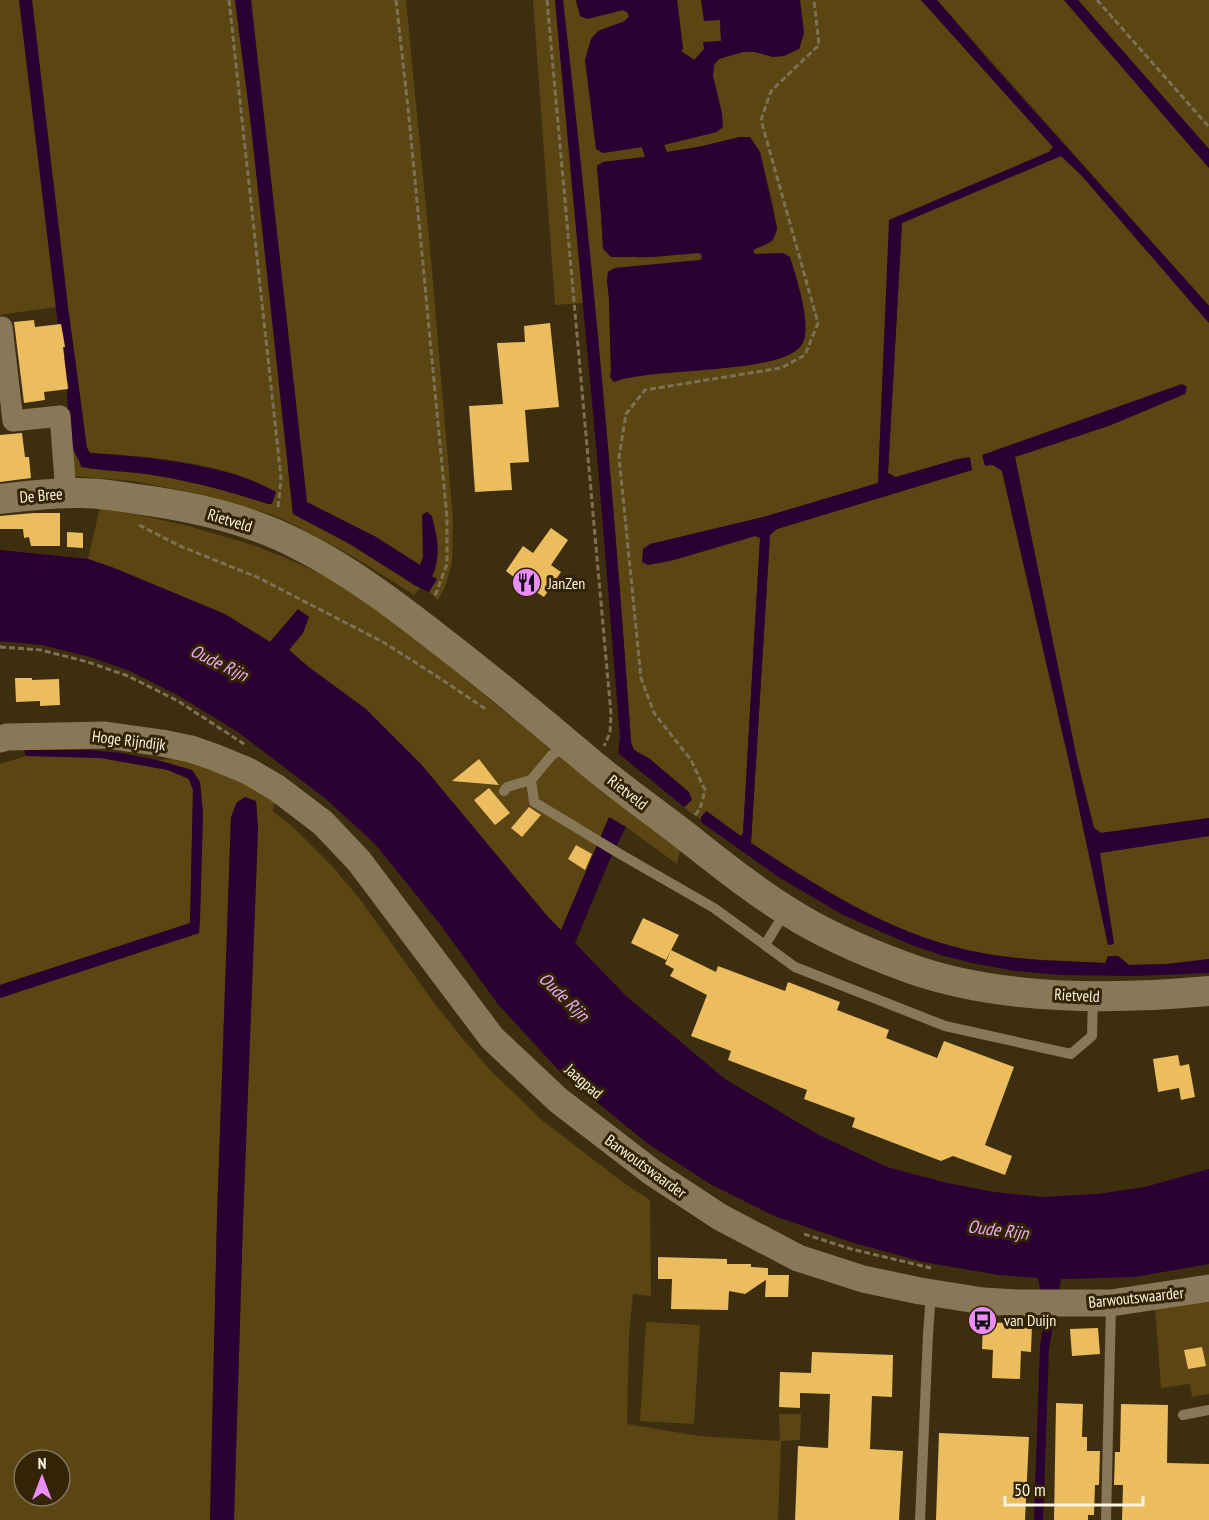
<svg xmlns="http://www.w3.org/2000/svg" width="1209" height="1520" viewBox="0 0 1209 1520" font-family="'PT Sans Narrow',sans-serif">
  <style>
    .green { fill: #5b4512; fill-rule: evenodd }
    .water { fill: #2b0032 }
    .building { fill: #ebbd5e }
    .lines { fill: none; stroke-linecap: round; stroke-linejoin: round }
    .path { stroke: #7d7056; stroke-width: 3; stroke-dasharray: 6 3; stroke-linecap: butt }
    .service { stroke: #897858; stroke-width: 10 }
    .minor { stroke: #897858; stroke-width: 21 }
    .tertiary { stroke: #897858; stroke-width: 27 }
    .secondary { stroke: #897858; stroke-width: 30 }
    .labels { text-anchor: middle; stroke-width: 6; stroke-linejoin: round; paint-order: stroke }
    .street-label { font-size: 16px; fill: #fbf2e0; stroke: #322404 }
    .poi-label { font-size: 16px; fill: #fbf2e0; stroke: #322404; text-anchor: start }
    .water-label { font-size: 18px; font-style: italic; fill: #ecabf6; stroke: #322404 }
  </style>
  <rect width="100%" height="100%" fill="#3c2e0f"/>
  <g class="green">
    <polygon points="0,0 19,0 56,307 0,315"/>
    <path d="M 32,0 L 235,0 L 251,125 L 293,514 L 348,543 L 420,588 L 414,595 L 354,557 L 293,524 L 270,514 L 184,491 L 133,481 L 72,476 L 72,447 C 74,452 81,461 82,467 C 103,471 125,471 146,474 C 188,480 228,491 268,504 L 276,492 C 224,462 149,456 90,453 L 87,448 L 68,307 Z"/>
    <polygon points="251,0 406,0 431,259 453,519 452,563 445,587 438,600 429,592 436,579 432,577 436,568 423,557 420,565 376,537 307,503"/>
    <polygon points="533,0 555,0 583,303 555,305"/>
    <path d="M 563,0 L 576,0 L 577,7 L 587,19 L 623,10 L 627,12 L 629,16 L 625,21 L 598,31 L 594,122 L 596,149 L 603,153 L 642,147 L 646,157 L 603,162 L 597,166 L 601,214 L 603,249 L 640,258 L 698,253 L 701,254 L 702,258 L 700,260 L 615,268 L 608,272 L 607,281 L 609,299 L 611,371 L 610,377 L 614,382 L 625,378 L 642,375 L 731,367 L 783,253 L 755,254 L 753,250 L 773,241 L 777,228 L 772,200 L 760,152 L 750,137 L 740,137 L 698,147 L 666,152 L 664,144 L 717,132 L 717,93 L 713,76 L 714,65 L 719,58 L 743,52 L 755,52 L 773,57 L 799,49 L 804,33 L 800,0 L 921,0 L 1053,147 L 1049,152 L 890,220 L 878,483 L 767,516 L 649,565 L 674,560 L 755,536 L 760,538 L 743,833 L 741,837 L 707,811 L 701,817 L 701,819 L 692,814 L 684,807 L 688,805 L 650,759 L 634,750 L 631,742 C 614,494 591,247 563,0 Z"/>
    <polygon points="677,0 701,0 704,20 720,20 721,41 704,49 695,60 681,51 683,48"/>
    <polygon points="937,0 1064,0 1209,168 1209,306"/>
    <polygon points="1078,0 1209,0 1209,149"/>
    <path d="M 1061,156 L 1082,176 L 1209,323 L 1209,818 L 1101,833 L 1094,828 L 1078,764 L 1015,457 L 1111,425 L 1185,394 L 993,465 L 1002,471 L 1070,766 L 1108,945 L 1114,944 L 1099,853 L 1209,836 L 1209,959 L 1167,964 L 1129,965 L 1118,956 L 1108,956 L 1106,963 C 1065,961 1023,960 982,953 C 896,938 823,889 751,843 L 770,535 L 777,529 L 972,470 L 971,466 L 958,459 L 895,477 L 888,473 L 902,223 Z"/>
    <polygon points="100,507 185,525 253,545 281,556 324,575 382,612 438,656 500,708 680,849 677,864 626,827 609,817 561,931 309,668 288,650 303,633 309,617 298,610 270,642 224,614 114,568 88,559"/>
    <polygon points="26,756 101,758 168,770 189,779 193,790 190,923 0,985 0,764"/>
    <path d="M 187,758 L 227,772 L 281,801 L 274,805 L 273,811 L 292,826 L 333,867 L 359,898 L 435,1004 L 463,1039 L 489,1069 L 543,1121 L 624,1183 L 650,1200 L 651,1296 L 633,1294 L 629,1336 L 627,1424 L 699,1436 L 780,1441 L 779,1414 L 801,1414 L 800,1440 L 781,1441 L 778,1520 L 234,1520 L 243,1221 L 258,829 L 256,801 L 237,802 L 231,817 L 217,1218 L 210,1520 L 0,1520 L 0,998 L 199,933 L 200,918 L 203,813 L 200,782 L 192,770 L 157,760 ZM 24,1460 L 60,1460 L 60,1496 L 24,1496 Z"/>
    <polygon points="1209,1299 1209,1394 1192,1397 1190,1384 1161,1388 1155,1308"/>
    <polygon points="646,1322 700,1325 694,1424 640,1421"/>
  </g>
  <g class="water">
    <path d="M 19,0 L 32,0 L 68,307 L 87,448 L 90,453 C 138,456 186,461 233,474 C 248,478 262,485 276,492 L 272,504 L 268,504 C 228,491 187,480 146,474 C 125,471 103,471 81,467 C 80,459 73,453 72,444 C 68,427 68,407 67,389 L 69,389 L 68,381 L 66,381 L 63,358 L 65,357 L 64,347 L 65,347 L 63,332 L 58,325 Z"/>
    <path d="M 235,0 L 251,0 L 307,502 L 376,537 L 420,565 L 423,557 L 422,515 L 427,512 L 432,516 C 437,538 442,554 432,576 L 437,579 L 429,592 L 416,586 L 348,543 L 293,514 L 251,125 Z"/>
    <path d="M 555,0 L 563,0 C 591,247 614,494 631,742 L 634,750 L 650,759 L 689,792 L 692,800 L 684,807 L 618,753 L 620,737 L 599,478 Z"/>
    <path d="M 576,0 L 677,0 L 683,49 L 681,51 L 694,60 L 704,49 L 703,42 L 721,41 L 720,20 L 704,21 L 701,0 L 800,0 L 804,33 L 799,49 L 784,56 L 773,57 L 755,52 L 743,52 L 719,59 L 714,65 L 713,76 L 722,113 L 723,127 L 717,132 L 664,145 L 667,152 L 698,147 L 740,137 L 750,137 L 760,152 L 777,228 C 774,245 767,243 753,250 L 755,254 L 783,253 L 790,257 C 796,277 814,329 801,346 C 779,375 652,367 614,382 L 610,377 L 611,371 L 609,299 L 607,281 L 608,272 L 615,268 L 700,260 L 702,258 L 701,254 L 698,253 L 653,257 L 611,257 L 603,249 L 601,214 L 597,166 L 603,162 L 645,157 L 642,147 L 603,153 L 596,149 L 585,60 L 591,39 L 598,31 L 625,21 L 629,16 L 627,12 L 623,10 L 587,19 L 580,16 Z"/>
    <path d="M 921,0 L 937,0 L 990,62 L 1194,289 L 1209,306 L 1209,323 L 1082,176 L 1061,156 L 902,223 L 888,473 L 896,477 L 958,459 L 970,457 L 972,470 L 777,529 L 770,535 L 751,843 C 822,890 897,938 982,953 C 1022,961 1064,961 1105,963 L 1108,956 L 1118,956 L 1129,965 L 1167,964 L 1209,959 L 1209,973 L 1134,976 L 1060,975 L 1015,971 L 972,963 L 941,955 L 909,944 L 843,915 L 777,876 L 701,822 L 701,817 L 706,811 L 741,836 L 743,833 L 760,538 L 755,536 L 674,560 L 648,565 L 642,562 L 643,549 L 650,544 L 767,516 L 878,483 L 889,220 L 1049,152 L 1053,147 Z"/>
    <polygon points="1064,0 1078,0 1209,149 1209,168"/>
    <polygon points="1182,384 1187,387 1185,394 1111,425 1015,457 1078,764 1094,828 1101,833 1209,818 1209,836 1100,853 1114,944 1108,945 1070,766 1002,471 993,465 985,466 982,455"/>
    <polygon points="0,550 88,559 114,568 225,614 270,642 298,609 309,617 303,633 289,650 310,668 366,709 421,764 549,918 561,930 609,817 626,827 610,859 575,943 626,996 725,1079 819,1135 887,1167 947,1183 994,1192 1042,1197 1098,1194 1145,1187 1209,1169 1209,1264 1135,1277 1061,1279 1049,1349 1043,1520 1034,1520 1040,1346 1045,1314 1038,1278 999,1275 923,1262 854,1243 774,1216 710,1184 647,1143 563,1075 497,1003 440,924 374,843 326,799 238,732 179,696 130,671 90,657 42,645 0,641"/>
    <polygon points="24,750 88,750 121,753 157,760 192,770 200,782 203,813 200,918 199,933 0,998 0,985 190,923 193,790 189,779 168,770 101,758 26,756"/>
    <polygon points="245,797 256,801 258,829 243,1221 234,1520 210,1520 217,1218 231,817 237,802"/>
  </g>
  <g class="building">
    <polygon points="34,320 35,327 61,324 65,347 63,347 68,389 44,392 45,400 24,403 14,322"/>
    <polygon points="550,323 559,407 525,410 529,462 510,463 512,490 475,492 469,406 503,404 497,343 525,342 524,326"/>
    <polygon points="22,433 25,457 29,457 31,478 0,482 0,435"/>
    <polygon points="34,513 60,513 60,546 31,546 29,537 24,538 23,529 0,529 0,516"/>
    <polygon points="551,528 568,540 551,565 561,572 544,597 533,590 526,589 520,584 516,579 506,571 523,546 533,553"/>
    <polygon points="67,532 83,533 83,548 67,547"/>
    <polygon points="15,678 32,678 32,680 59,679 60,705 40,706 40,701 16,702"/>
    <polygon points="479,759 499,785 452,781"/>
    <polygon points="489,788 510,813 495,825 474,800"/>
    <polygon points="529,807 541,815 522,837 511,828"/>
    <polygon points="576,845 592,854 585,870 568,859"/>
    <polygon points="643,918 679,935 666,960 631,943"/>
    <polygon points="671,950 716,972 718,966 785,991 788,982 840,1002 837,1010 889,1030 886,1038 937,1058 944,1041 1014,1067 985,1145 1012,1156 1005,1175 953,1156 941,1161 852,1127 855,1118 804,1099 807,1090 728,1060 731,1051 691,1036 707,995 670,976 674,969 665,964"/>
    <polygon points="1178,1055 1180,1066 1189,1064 1195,1097 1181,1100 1179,1088 1158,1092 1153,1059"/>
    <polygon points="658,1257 727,1259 727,1264 751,1264 751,1267 768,1268 768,1275 789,1275 788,1297 765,1297 766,1280 745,1294 729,1291 728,1310 671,1309 672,1279 658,1279"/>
    <polygon points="983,1322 1032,1324 1031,1352 1021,1351 1020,1379 992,1378 993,1350 982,1349"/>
    <polygon points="1098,1328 1100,1354 1072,1356 1070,1329"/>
    <polygon points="1202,1347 1206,1366 1188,1369 1184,1350"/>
    <polygon points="812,1352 893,1355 892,1397 872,1396 870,1449 903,1451 899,1520 795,1520 798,1446 828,1448 830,1394 800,1393 800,1408 779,1407 780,1372 811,1373"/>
    <polygon points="1056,1403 1083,1404 1082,1437 1087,1437 1087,1451 1100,1451 1099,1485 1095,1485 1094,1515 1088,1515 1088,1520 1054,1520"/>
    <polygon points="1121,1404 1168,1405 1167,1463 1209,1464 1209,1520 1122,1520 1123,1485 1114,1485 1115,1452 1120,1452"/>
    <polygon points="939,1433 1029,1437 1025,1520 936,1520"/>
  </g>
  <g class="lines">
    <g class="path">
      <polyline points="229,0 281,478 278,509"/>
      <polyline points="396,0 409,117 447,518 447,564 435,596"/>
      <polyline points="547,0 611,714 610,733 604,746"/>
      <polyline points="1097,0 1209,127"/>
      <polyline points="139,525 180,546 259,578 383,642 435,675 487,710"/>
      <polyline points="0,647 41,650 88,662 128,676 178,701 244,744"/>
      <polyline points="695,815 700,809 705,790 691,760 654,713 641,678 619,457 626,414 645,390 781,368 805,355 818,323 761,120 771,91 819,45 814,0"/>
      <polyline points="804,1234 851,1249 931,1268"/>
    </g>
    <g class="service">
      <polyline points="566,746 552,755 531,780 534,802 620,854 714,908 795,967 945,1026 1071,1054 1092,1036 1093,998"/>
      <polyline points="504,791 507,787 531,780"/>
      <polyline points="765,945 785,912"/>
      <polyline points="1183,1415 1209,1410"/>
      <polyline points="920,1520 928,1334 931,1293"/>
      <polyline points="1106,1520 1111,1304"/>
    </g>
    <polyline class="minor" points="2,327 13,421 60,416 66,493"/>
    <polyline class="tertiary" points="0,739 7,737 105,735 162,743 191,749 214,757 248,771 277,788 323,823 359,861 492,1038 558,1100 653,1173 720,1217 798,1258 863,1279 920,1291 983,1301 1019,1303 1111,1303 1209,1288"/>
    <path class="secondary" d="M 0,499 C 27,496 54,492 81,493 C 100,493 118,496 136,499 C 190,506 250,519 299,545 C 351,571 399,608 445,644 C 496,683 544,724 593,765 C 621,788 650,809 679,831 C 715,859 750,888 789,912 C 823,934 868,953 906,967 C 998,1001 1112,1000 1209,991"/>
  </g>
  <defs>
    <symbol id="restaurant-disc" viewBox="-11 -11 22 22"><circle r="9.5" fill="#ec8cfb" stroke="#322404"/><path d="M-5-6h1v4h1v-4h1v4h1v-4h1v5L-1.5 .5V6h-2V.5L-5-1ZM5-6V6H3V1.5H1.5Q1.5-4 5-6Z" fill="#111"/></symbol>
    <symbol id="bus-disc" viewBox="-11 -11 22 22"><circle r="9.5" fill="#ec8cfb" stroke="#322404"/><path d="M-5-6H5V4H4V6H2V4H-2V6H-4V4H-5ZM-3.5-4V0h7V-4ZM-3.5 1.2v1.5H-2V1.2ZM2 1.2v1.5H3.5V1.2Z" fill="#111"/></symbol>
  </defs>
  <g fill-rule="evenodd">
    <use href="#restaurant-disc" x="510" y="566" width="33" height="33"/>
    <use href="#bus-disc" x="966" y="1304" width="33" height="33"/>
  </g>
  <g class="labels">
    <g class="street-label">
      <text transform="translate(41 495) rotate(-5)" y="6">De Bree</text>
      <text transform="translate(230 520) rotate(17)" y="6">Rietveld</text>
      <text transform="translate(129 740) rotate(7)" y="6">Hoge Rijndijk</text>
      <text transform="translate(628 792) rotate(38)" y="6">Rietveld</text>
      <text transform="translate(1077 995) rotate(3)" y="6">Rietveld</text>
      <text transform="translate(584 1081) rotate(41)" y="6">Jaagpad</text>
      <text transform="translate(646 1166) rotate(36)" y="6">Barwoutswaarder</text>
      <text transform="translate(1136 1297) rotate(-6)" y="6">Barwoutswaarder</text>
    </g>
    <g class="poi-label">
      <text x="548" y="589">JanZen</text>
      <text x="1004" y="1326">van Duijn</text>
    </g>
    <g class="water-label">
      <text transform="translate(219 663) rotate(26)" y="6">Oude Rijn</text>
      <text transform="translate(564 997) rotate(44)" y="6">Oude Rijn</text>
      <text transform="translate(998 1230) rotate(7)" y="6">Oude Rijn</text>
    </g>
  </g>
  <g transform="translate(42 1478)"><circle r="28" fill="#322404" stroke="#82765c" stroke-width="1.5"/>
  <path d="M0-4.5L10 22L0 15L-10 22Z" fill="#ec8cfb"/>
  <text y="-9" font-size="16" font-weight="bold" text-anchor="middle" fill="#fbf2e0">N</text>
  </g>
  <path d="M1005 1496v9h138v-9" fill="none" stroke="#fbf2e0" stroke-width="3"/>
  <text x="1014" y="1496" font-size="18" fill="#fbf2e0" stroke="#322404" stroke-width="4.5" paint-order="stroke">50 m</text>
</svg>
